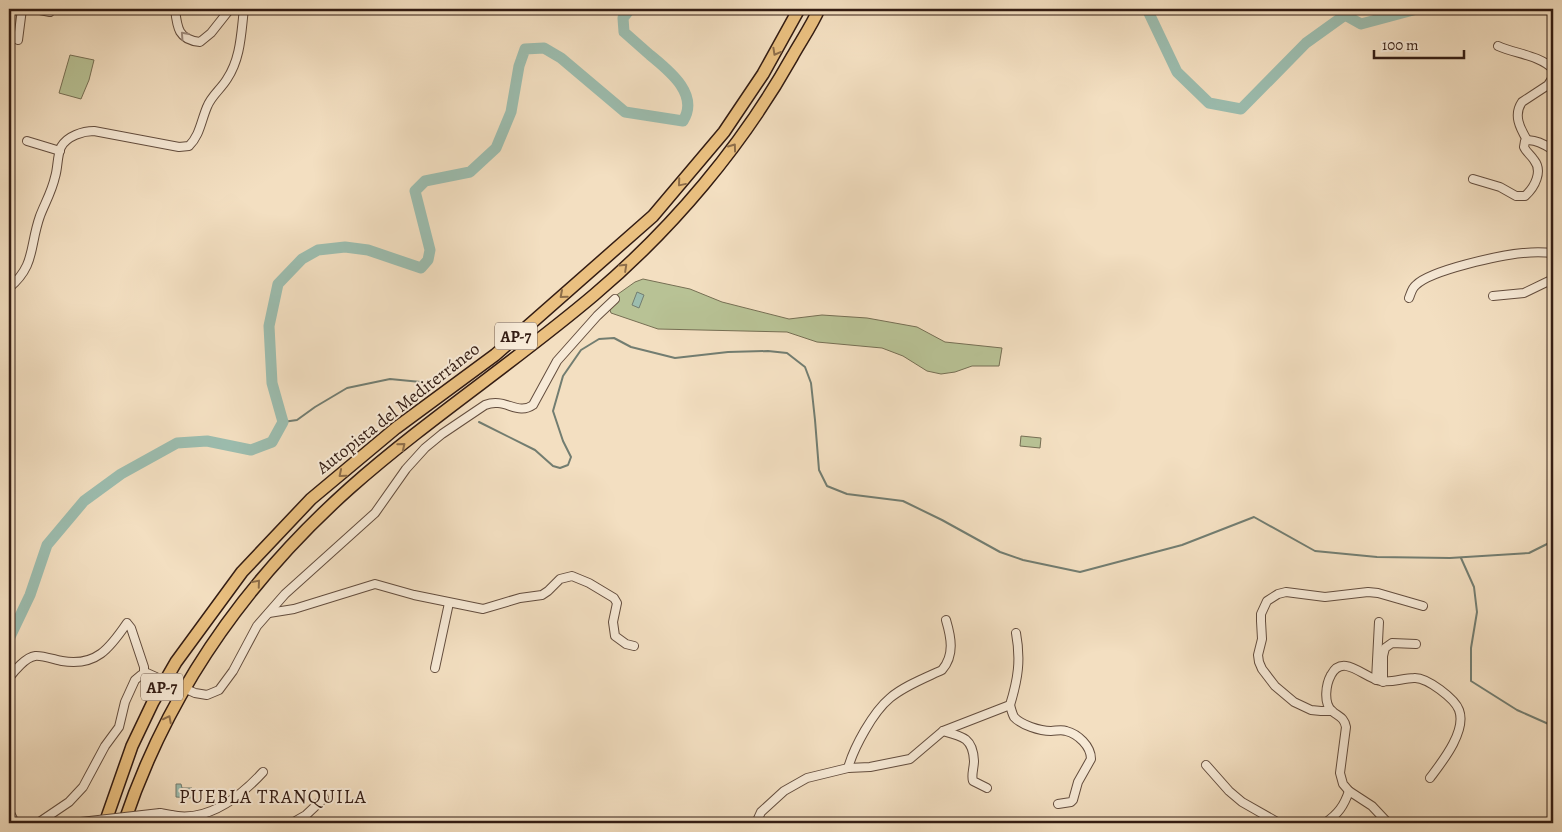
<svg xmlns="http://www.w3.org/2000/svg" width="1562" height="832" viewBox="0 0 1562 832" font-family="Alegreya,serif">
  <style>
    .green { fill: #b8c295; stroke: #766f54 }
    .water { fill: #9cbdaf; stroke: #727d71 }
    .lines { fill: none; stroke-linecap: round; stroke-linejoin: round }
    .stream { stroke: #727d71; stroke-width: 2 }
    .river { stroke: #9cbdaf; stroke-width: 11 }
    .minor-tunnel { stroke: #cdb89e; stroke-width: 8; stroke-dasharray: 8 4; stroke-linecap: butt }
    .minor-casing { stroke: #634d3e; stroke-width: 10 }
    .highway-casing { stroke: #331c13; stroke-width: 14 }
    .minor { stroke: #f7ead7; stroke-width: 8 }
    .highway { stroke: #eac080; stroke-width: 11 }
    .minor-bridge-casing { stroke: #634d3e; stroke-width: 10; stroke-linecap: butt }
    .minor-bridge { stroke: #f7ead7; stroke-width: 8 }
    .oneway { stroke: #9f8d7f }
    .oneway2 { stroke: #8e6e4a }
    .labels { text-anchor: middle; stroke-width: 4; stroke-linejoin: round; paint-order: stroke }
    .shield { fill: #f7ead7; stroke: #6e5a4e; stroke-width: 1 }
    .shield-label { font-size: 16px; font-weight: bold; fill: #331c13 }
    .street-label { font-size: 18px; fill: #331c13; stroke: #f7ead7 }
    .neighbourhood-label { font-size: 19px; letter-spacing: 1px; fill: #331c13; stroke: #f7ead7 }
  </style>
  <rect width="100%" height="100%" fill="#f3dfc1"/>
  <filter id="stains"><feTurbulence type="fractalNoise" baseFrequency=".004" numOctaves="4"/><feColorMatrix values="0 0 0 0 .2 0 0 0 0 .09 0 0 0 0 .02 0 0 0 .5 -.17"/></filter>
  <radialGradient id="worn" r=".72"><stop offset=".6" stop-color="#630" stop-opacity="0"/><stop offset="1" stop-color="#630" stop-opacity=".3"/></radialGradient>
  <g class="green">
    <polygon points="70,55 94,60 89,80 81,99 59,93"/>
    <polygon points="643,279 690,289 722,302 789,319 822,315 867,318 917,327 945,342 1002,348 999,366 972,366 955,372 941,374 927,371 903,356 882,348 817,342 787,332 658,329 611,313 609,307 611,299 635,282"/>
    <polygon points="1021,436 1041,438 1040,448 1020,446"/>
  </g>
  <g class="water">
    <polygon points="637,292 644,295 639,308 632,305"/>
    <polygon points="176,784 181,784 182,788 192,788 192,798 176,797"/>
  </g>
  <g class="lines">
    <g class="stream">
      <polyline points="283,422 297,420 315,407 347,388 390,379 431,383"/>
      <polyline points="479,422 535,450 553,466 560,468 568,465 571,457 563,441 553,411 563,376 581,350 599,339 614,338 631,347 675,358 728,352 768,351 787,353 805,367 811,383 815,420 819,470 827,486 847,494 903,501 942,520 1000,552 1023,560 1080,572 1182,545 1254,517 1315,551 1377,557 1450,558 1529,553 1553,541"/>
      <polyline points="1461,558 1474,587 1477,612 1471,648 1471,681 1517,710 1553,726"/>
    </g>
    <g class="river">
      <polyline points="1147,9 1177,72 1209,103 1241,109 1306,43 1345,15 1361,24 1417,9"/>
      <path d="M 9,639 L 30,595 L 47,545 L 84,501 L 121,474 L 177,443 L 207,441 L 251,450 L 272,442 L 283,422 L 272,383 L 269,326 L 278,284 L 302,259 L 318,250 L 345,247 L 368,250 L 421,268 L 428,260 L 430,250 L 415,191 L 425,181 L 470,172 L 496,148 L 511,112 L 519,66 L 525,49 L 544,48 L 561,58 L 625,112 L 683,121 C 700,94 668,70 650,55 C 641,47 632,39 624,32 L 623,18 L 630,9"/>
    </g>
    <polyline class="minor-tunnel" points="162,679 186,689"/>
    <defs>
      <g id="minor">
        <polyline points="35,9 50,12"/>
        <path d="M 175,9 C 177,27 178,40 200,42 L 211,33 L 230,9"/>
        <polyline points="18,40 22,9"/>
        <path d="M 1498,46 C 1516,54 1539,55 1553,69"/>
        <path d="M 1527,140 C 1520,128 1513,115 1522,102 L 1548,85 L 1553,77"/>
        <polyline points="27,141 60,151"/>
        <path d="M 1473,179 L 1500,187 L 1516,196 L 1525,196 C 1535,187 1543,171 1534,160 C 1531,155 1526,152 1524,147 L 1525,141 C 1533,138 1546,145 1553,150"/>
        <path d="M 9,288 C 36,265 29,247 40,216 C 45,203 52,191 55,177 C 58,168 57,156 61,147 C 67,136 83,131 94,131 L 179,147 L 189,146 C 200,135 201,121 207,107 C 211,96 221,89 227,79 C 241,58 241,33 244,9"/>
        <polyline points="1493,296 1524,293 1553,279"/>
        <path d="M 1409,298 C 1411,293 1412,288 1416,285 C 1431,270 1501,255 1523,253 C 1533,252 1543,252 1553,253"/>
        <polyline points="269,613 294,609 375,584 414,595 483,609 520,598 542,595 548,591 560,579 572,576 589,583 614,598 617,603 613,622 615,636 626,644 634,646"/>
        <polyline points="435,668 449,603"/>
        <path d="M 9,678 C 14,671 26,657 35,656 C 41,655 56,660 62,661 C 96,667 110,648 127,623 L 131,628 L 144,667 L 144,674"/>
        <polyline points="1376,680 1379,622"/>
        <polyline points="1383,682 1383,656 1385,648 1392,643 1416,644"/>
        <path d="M 186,689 L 195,693 L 207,695 L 219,690 L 233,671 L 257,626 L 285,594 L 375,513 L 406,469 L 425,448 L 442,434 L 485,405 C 505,397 517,416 533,405 L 557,361 L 597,316 L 615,299"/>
        <path d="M 1010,705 C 1011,709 1012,713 1014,717 C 1021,725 1040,731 1051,731 C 1056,731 1061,729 1066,731 C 1078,734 1091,746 1091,759 L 1078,782 L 1073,800 L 1071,802 L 1058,804"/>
        <polyline points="1332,711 1321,711 1311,710 1294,702 1275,686 1262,669 1259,662 1258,655 1262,639 1261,621 1261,614 1267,601 1278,594 1286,592 1325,597 1368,592 1378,593 1423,606"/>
        <path d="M 943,731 C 962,736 973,738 974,761 C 974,768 971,775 973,781 L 987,788"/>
        <polyline points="1206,765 1229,791 1242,802 1279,823"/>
        <path d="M 848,768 C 854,747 873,712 890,698 C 904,686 925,678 942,670 C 955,655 951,637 946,620"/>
        <path d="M 1349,791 L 1343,784 L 1340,773 L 1346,727 C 1344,717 1339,717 1332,711 C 1323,703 1326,684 1331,675 C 1343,652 1365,679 1381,681 C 1392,683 1403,678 1414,678 C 1427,677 1455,699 1459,710 C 1467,731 1442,762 1430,778"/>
        <polyline points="9,811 15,823"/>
        <polyline points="160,813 171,815 164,823"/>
        <path d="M 171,815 C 208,823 240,797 263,772"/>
        <polyline points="38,823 69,802 83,787 105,746 119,727 125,702 135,680 141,675 147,673 156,677"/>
        <polyline points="292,823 306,815 324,798"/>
        <path d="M 756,823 L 761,812 L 784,791 L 807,778 L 848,768 L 870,767 L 910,759 L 943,731 L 1010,705 C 1018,679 1021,660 1016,633"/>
        <path d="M 1325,823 C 1338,814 1344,806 1349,791 L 1372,806 L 1388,823"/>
      </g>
      <g id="highway">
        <polyline points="105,823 132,746 153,702 176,662 242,572 311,499 396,428 495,355 653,216 724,132 763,74 799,9"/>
        <path d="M 124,823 C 168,691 246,581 350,488 C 428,419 515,362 594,295 C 673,228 742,146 792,57 C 801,41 812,25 819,9"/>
      </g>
    </defs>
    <use href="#minor" class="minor-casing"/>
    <use href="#highway" class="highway-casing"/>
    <use href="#minor" class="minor"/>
    <use href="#highway" class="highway"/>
    <defs>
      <polyline id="minor-bridge" points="72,823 160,813"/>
    </defs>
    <use href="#minor-bridge" class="minor-bridge-casing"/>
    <use href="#minor-bridge" class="minor-bridge"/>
  </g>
  <defs><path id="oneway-chevron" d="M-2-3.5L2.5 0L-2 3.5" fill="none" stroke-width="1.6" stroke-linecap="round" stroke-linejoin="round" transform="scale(1.25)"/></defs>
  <use class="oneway" href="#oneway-chevron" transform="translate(184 35) rotate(-132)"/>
  <g class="oneway2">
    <use href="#oneway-chevron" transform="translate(776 52) rotate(119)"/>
    <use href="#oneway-chevron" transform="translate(733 147) rotate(-54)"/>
    <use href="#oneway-chevron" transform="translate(681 183) rotate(130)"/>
    <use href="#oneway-chevron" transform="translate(624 267) rotate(-43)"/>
    <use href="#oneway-chevron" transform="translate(563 295) rotate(139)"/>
    <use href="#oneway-chevron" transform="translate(402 446) rotate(-39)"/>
    <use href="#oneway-chevron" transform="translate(342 474) rotate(140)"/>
    <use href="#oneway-chevron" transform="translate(257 583) rotate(-50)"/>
    <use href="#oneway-chevron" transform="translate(168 719) rotate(-63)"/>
  </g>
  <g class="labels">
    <g class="shield">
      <rect x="495" y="322.5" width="42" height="27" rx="4"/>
      <rect x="141" y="673.5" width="42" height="27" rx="4"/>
    </g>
    <g class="shield-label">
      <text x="516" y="342">AP-7</text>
      <text x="162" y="693">AP-7</text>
    </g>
    <g class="street-label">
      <text transform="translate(398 408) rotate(-38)" y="6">Autopista del Mediterráneo</text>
    </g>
    <g class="neighbourhood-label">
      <text x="273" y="803">PUEBLA TRANQUILA</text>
    </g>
  </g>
  <rect width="1562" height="832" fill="none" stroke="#f3dfc1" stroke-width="30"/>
  <rect x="10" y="10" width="1542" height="812" fill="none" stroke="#331c13" stroke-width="2.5"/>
  <rect x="15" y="15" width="1532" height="802" fill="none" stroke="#331c13"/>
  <path d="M1374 50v8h90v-8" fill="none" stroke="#331c13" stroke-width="2.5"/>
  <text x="1382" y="50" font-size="15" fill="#331c13" stroke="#f7ead7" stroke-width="4" paint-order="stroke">100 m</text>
  <rect width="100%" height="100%" filter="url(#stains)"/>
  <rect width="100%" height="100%" fill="url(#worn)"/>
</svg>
